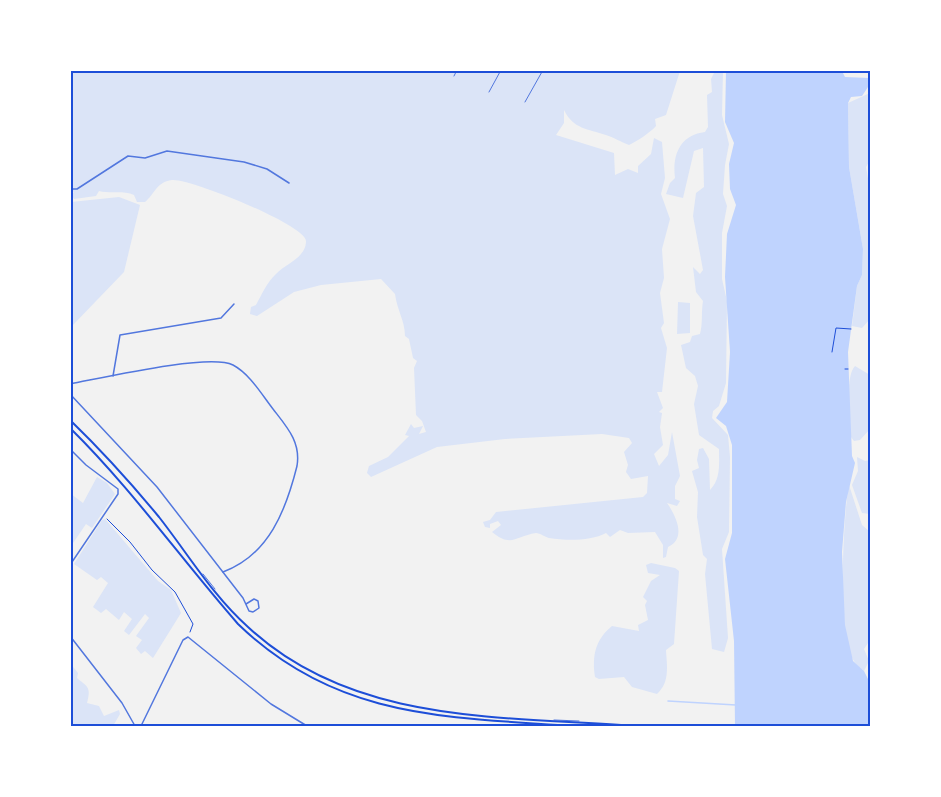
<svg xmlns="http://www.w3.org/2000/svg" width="941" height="797" viewBox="0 0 941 797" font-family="Rubik,sans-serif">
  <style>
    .green { fill: #dbe4f7 }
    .water { fill: #bfd3fe }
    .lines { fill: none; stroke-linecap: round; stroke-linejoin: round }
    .stream { stroke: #bfd3fe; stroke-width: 1.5 }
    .path { stroke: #1d4ed8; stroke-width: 1 }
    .service { stroke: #5277de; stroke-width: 1 }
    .minor { stroke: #5277de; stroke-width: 1.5 }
    .trunk { stroke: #1d4ed8; stroke-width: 2 }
    .neatline { fill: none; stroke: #1d4ed8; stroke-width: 2 }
  </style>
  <rect width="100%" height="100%" fill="#f2f2f2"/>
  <g class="green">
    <path d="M 71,71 L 680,71 L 666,115 L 655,119 L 656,126 C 651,132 636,142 629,145 C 621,142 613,137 606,135 C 588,129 573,129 564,110 L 564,123 L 556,135 L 614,153 L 615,175 L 628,169 L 638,173 L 638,166 L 651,154 L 654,138 L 662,142 L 665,178 L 661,194 L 670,219 L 662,249 L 664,278 L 660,293 L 664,323 L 661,328 L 667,348 L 662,392 L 657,392 L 663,408 L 659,412 L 662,413 L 660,427 L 663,445 L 654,454 L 659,466 L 668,455 L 672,432 L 680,476 L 675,486 L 675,499 L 680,501 L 677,506 L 667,503 C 676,516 687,538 668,547 L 666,557 L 663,558 L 663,545 L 655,532 L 628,533 L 620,530 L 610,537 L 606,533 C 591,541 567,541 549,538 C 545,537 540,533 536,533 C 516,536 511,548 492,532 L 501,525 L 498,521 L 490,524 L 490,528 L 485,527 L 483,522 L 490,520 L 496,512 L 643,497 L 647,493 L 648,476 L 631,479 L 626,472 L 628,465 L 624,452 L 632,443 L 629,438 L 602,434 L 505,439 L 437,447 L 371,477 L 367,473 L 369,466 L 388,457 L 409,436 L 405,435 L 411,424 L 414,428 L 423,426 L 419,434 L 426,432 L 422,421 L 416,415 L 414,368 L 417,361 L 413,358 L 409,339 L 405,336 C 405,321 397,310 395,294 L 381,279 L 321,285 L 294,292 L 257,316 L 250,314 L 251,307 L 256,305 C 262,294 267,282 276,274 C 285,264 306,258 306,241 C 306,225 189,178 172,180 C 156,182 155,194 145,202 L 137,202 L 134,195 C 124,190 110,194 99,191 L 96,196 L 74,199 L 71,195 L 74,192 L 70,191 Z"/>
    <path d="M 715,71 L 723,71 L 722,115 L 729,144 L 725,165 L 723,194 L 727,206 L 722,233 L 722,279 L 727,301 L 726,383 L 719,406 L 713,411 L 712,418 L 728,435 L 730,457 L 729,532 L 722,549 L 728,638 L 724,652 L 712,649 L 705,574 L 707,559 L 703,555 L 697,517 L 698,492 L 692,471 L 699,468 L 697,460 L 699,449 L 703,448 L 709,459 L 710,490 C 721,479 719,463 719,449 L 699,435 L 694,404 L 698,386 L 695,376 L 686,368 L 681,345 L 690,342 L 692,336 L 700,334 C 703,323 701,313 703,301 L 696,292 L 693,267 L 700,274 L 703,270 L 693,216 L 696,193 L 704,187 L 703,148 L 694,151 L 683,198 L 666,194 L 670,183 L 675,178 C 672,155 680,135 705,132 L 708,127 L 707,95 L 712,92 L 711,79 Z"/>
    <polygon points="870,93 870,160 866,167 870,190 870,319 862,328 852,326 857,286 862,275 863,249 849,167 848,103"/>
    <polygon points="119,197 140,205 124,272 71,327 71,202"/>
    <polygon points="678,302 690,303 690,333 677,334"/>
    <path d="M 855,366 L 870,375 L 870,429 L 860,440 L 854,441 L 851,437 C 851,420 844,378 855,366 Z"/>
    <polygon points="857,457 865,461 870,460 870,514 862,513 852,485 858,471"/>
    <polygon points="97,477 107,483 115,494 92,528 86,524 71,546 71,494 83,503"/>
    <path d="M 849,485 L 862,525 L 870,532 L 870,640 L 864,649 L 869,661 L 864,671 C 861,668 856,665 854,661 C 837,637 843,516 849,485 Z"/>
    <polygon points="105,519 158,581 171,590 181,613 153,658 145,651 141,654 136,648 142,640 136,636 149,618 145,614 129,635 124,631 132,619 124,612 119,620 106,609 101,613 93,607 108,583 101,577 97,580 74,564 102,520"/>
    <path d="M 651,563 L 675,568 L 679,571 L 674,644 L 666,650 C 667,667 670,682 657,694 L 632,687 L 624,677 L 599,679 L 595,677 C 592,656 595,640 612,626 L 639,631 L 638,625 L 648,620 L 645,605 L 647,601 L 643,597 L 651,581 L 660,575 L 648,573 L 646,565 Z"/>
    <path d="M 70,663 L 78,673 L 77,678 C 86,686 92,686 87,703 L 99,706 L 104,716 L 119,710 L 120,714 L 113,726 L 74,726 L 71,719 Z"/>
  </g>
  <polygon class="water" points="726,71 842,71 845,77 869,78 870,84 862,96 851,97 848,103 849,167 863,249 862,275 857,286 848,352 852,456 855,463 846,502 842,552 845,625 853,661 864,671 870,683 870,726 735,726 734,641 725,559 732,533 732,445 726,426 716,418 727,402 730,352 725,277 727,234 736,205 730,189 729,164 734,143 725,122"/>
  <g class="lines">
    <polyline class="stream" points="668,701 736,705"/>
    <g class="path">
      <polyline points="832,352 836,328 851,329"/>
      <polyline points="845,369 848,369"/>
      <polyline points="107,519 130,542 152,570 175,592 193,624 190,632"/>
    </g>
    <g class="service">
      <polyline points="454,76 457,70"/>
      <polyline points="489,92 501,70"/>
      <polyline points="525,102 543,70"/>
      <polyline points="203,574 215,589"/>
      <polyline points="554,720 579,721"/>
    </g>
    <g class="minor">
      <polyline points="70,189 77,189 128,156 145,158 167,151 244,162 267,169 289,183"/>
      <polyline points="113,376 120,335 221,318 234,304"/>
      <path d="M 70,384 C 102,378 209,353 233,365 C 250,374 262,395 273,409 C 287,427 301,442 297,466 C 286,510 269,555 223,572"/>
      <polyline points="70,394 157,487 243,598 249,611 253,612 259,608 258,601 254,599 246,604"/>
      <polyline points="70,449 86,465 118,489 118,494 70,565"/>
      <polyline points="70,636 122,703 135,726"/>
      <polyline points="141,726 183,640 188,637 271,704 307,726"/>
    </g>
    <g class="trunk">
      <path d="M 70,420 C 102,451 131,483 159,517 C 188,554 213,596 248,627 C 353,725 502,716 636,726"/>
      <path d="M 70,428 C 132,489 181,559 238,624 C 336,719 446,717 572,726"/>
    </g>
  </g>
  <rect width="941" height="797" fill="none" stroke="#ffffff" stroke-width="144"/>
  <rect x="72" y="72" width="797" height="653" class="neatline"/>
</svg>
